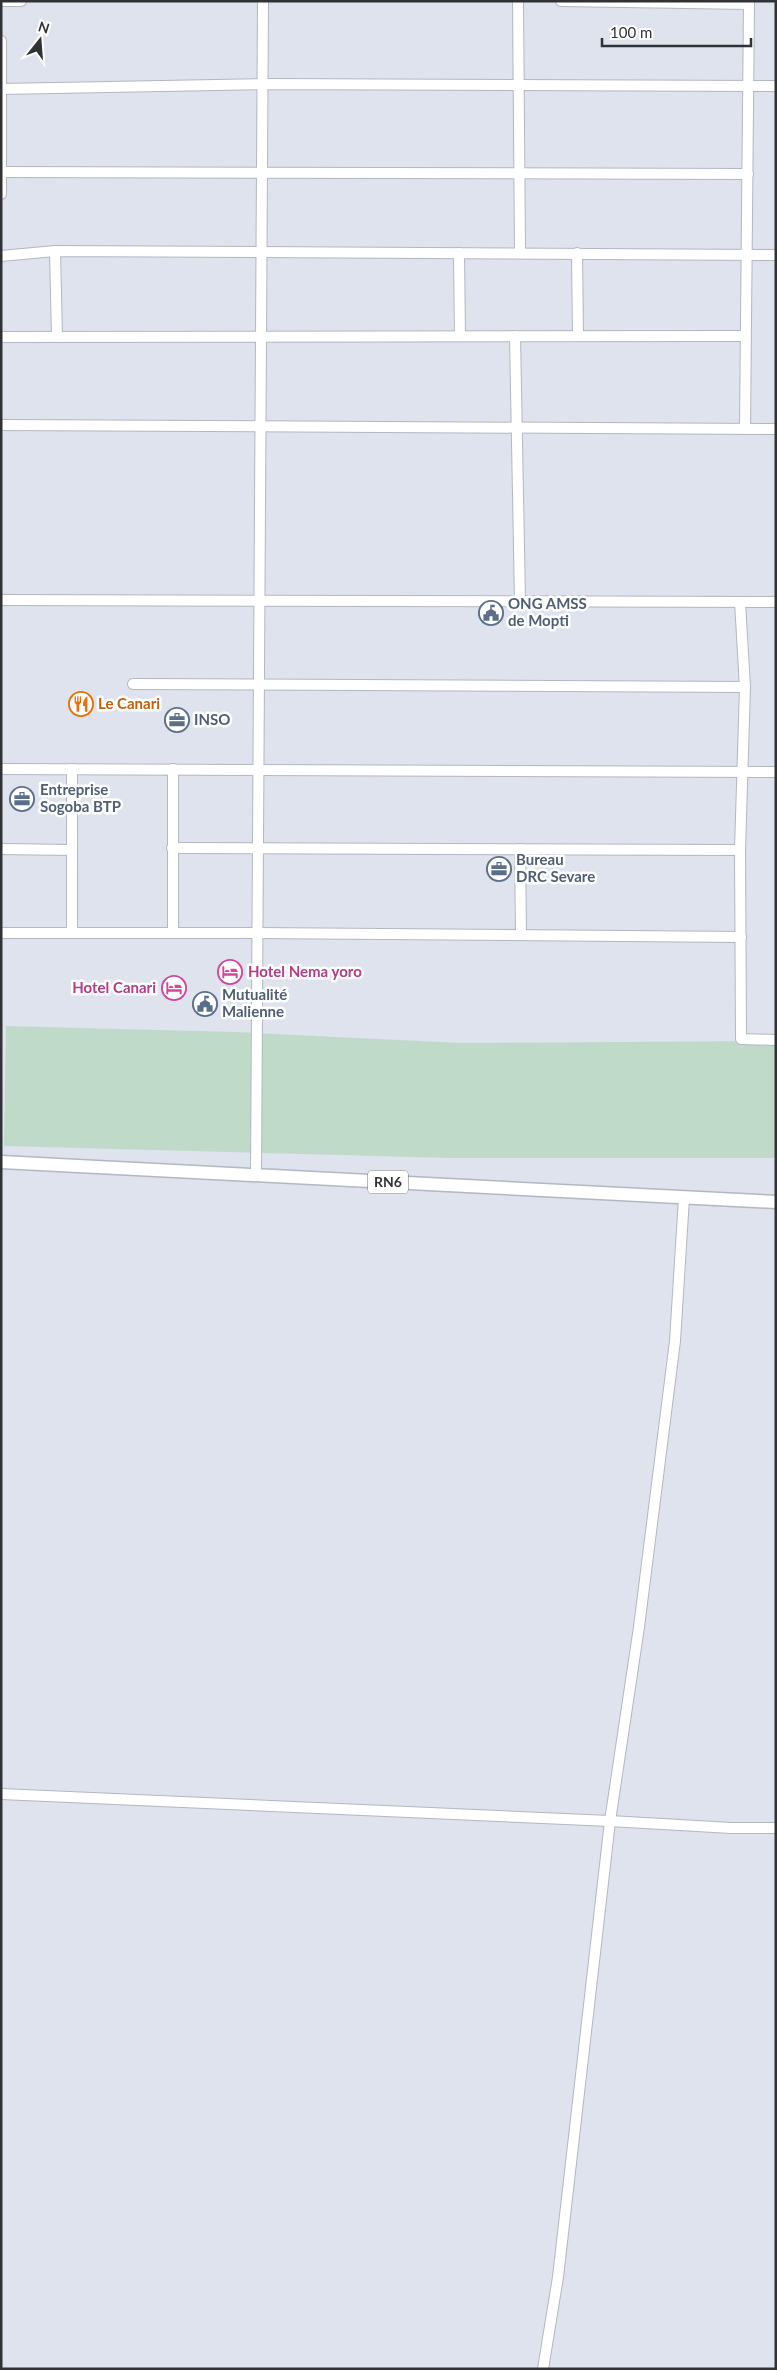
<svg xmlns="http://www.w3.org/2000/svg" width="777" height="2370" viewBox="0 0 777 2370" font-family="Lato,sans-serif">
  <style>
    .green { fill: #c0daca }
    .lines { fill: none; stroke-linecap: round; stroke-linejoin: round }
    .minor-casing { stroke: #b3b7c1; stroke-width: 12 }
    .major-casing { stroke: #b3b7c1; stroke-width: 15 }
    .minor { stroke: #fff; stroke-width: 10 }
    .major { stroke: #fff; stroke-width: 12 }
    .labels { text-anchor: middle; stroke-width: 5; stroke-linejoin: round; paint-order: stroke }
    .shield { fill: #fff; stroke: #6f7072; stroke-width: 1 }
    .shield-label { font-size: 14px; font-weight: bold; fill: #313236 }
    .service-label { font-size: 15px; font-weight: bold; fill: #4e5e75; stroke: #fff; text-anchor: start }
    .food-label { font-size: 15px; font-weight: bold; fill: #c56008; stroke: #fff; text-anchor: start }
    .hotel-label { font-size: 15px; font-weight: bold; fill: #b23c85; stroke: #fff; text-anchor: start }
  </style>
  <rect width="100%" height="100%" fill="#dee3ed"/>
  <polygon class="green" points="6,1026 235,1032 461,1043 776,1041 776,1158 450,1158 4,1146"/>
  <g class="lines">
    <defs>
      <g id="minor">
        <polyline points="1,1 21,1"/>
        <polyline points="518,1 520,253"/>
        <polyline points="561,1 749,4"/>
        <polyline points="1,41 1,194"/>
        <polyline points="1,89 263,84 776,86"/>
        <polyline points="1,172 748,174"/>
        <polyline points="55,251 57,337"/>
        <polyline points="459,253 460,336"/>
        <polyline points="577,253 578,336"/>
        <polyline points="1,256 55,251 776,255"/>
        <polyline points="515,336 520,601"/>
        <polyline points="1,337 745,336"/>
        <polyline points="1,425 776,429"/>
        <polyline points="745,429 749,1"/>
        <polyline points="1,600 776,602"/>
        <polyline points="740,602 745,687 740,850 741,1039 776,1040"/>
        <polyline points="133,684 745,687"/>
        <polyline points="1,769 776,772"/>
        <polyline points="172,848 740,850"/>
        <polyline points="1,849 71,850"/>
        <polyline points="520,849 521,935"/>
        <polyline points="1,933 257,933 741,937"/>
        <polyline points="72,933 72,769"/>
        <polyline points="173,933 173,769"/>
        <polyline points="256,1175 263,1"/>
        <polyline points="1,1794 610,1821 731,1828 776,1828"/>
        <polyline points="543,2369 558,2277 610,1821 639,1627 675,1341 684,1198"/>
      </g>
      <polyline id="major" points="1,1162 776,1202"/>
    </defs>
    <use href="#minor" class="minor-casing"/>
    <use href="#major" class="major-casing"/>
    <use href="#minor" class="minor"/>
    <use href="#major" class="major"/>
  </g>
  <defs>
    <symbol id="civic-ring" viewBox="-11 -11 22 22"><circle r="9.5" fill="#fff" stroke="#5c6f8a" stroke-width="1.5"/><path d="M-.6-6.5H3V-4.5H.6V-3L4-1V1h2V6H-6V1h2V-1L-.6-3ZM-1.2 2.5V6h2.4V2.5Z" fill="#5c6f8a"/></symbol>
    <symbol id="restaurant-ring" viewBox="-11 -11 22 22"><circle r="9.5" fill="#fff" stroke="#e8710a" stroke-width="1.5"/><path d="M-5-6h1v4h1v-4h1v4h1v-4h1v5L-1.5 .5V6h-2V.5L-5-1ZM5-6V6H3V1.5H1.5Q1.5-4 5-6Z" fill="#e8710a"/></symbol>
    <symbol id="office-ring" viewBox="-11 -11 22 22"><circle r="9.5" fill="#fff" stroke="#5c6f8a" stroke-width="1.5"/><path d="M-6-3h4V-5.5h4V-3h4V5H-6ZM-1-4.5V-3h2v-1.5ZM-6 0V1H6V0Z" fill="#5c6f8a"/></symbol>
    <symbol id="hotel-ring" viewBox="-11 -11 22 22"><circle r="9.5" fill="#fff" stroke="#d1479c" stroke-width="1.5"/><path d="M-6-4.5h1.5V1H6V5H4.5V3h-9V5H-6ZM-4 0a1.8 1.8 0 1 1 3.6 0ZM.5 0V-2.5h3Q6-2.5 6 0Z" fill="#d1479c"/></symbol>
  </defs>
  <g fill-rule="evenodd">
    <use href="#civic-ring" x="477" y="599" width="28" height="28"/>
    <use href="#restaurant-ring" x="67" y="690" width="28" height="28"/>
    <use href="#office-ring" x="163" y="706" width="28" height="28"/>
    <use href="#office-ring" x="8" y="785" width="28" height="28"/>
    <use href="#office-ring" x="485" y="855" width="28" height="28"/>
    <use href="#hotel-ring" x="216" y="958" width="28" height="28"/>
    <use href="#hotel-ring" x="160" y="974" width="28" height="28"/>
    <use href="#civic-ring" x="191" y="990" width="28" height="28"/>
  </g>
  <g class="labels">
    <rect class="shield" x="368" y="1170.5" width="40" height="23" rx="4"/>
    <g class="shield-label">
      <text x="388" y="1187">RN6</text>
    </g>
    <g class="service-label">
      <text x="508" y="609">ONG AMSS<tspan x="508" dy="17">de Mopti</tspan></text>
      <text x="194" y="725">INSO</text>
      <text x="40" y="795">Entreprise<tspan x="40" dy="17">Sogoba BTP</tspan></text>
      <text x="516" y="865">Bureau<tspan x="516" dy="17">DRC Sevare</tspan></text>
      <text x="222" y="1000">Mutualité<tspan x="222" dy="17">Malienne</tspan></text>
    </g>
    <g class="food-label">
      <text x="98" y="709">Le Canari</text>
    </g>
    <g class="hotel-label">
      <text x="248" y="977">Hotel Nema yoro</text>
      <text x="156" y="993" text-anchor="end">Hotel Canari</text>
    </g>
  </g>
  <rect width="777" height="2370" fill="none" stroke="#313236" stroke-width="5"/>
  <g transform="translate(40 40) rotate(17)" stroke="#ffffff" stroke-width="4" paint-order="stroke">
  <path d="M0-4L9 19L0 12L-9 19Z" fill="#313236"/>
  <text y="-8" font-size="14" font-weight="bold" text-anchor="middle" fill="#313236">N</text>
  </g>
  <path d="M602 38v8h149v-8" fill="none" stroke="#313236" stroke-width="2.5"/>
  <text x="610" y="38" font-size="15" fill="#313236" stroke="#ffffff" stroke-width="4" paint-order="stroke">100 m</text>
</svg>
